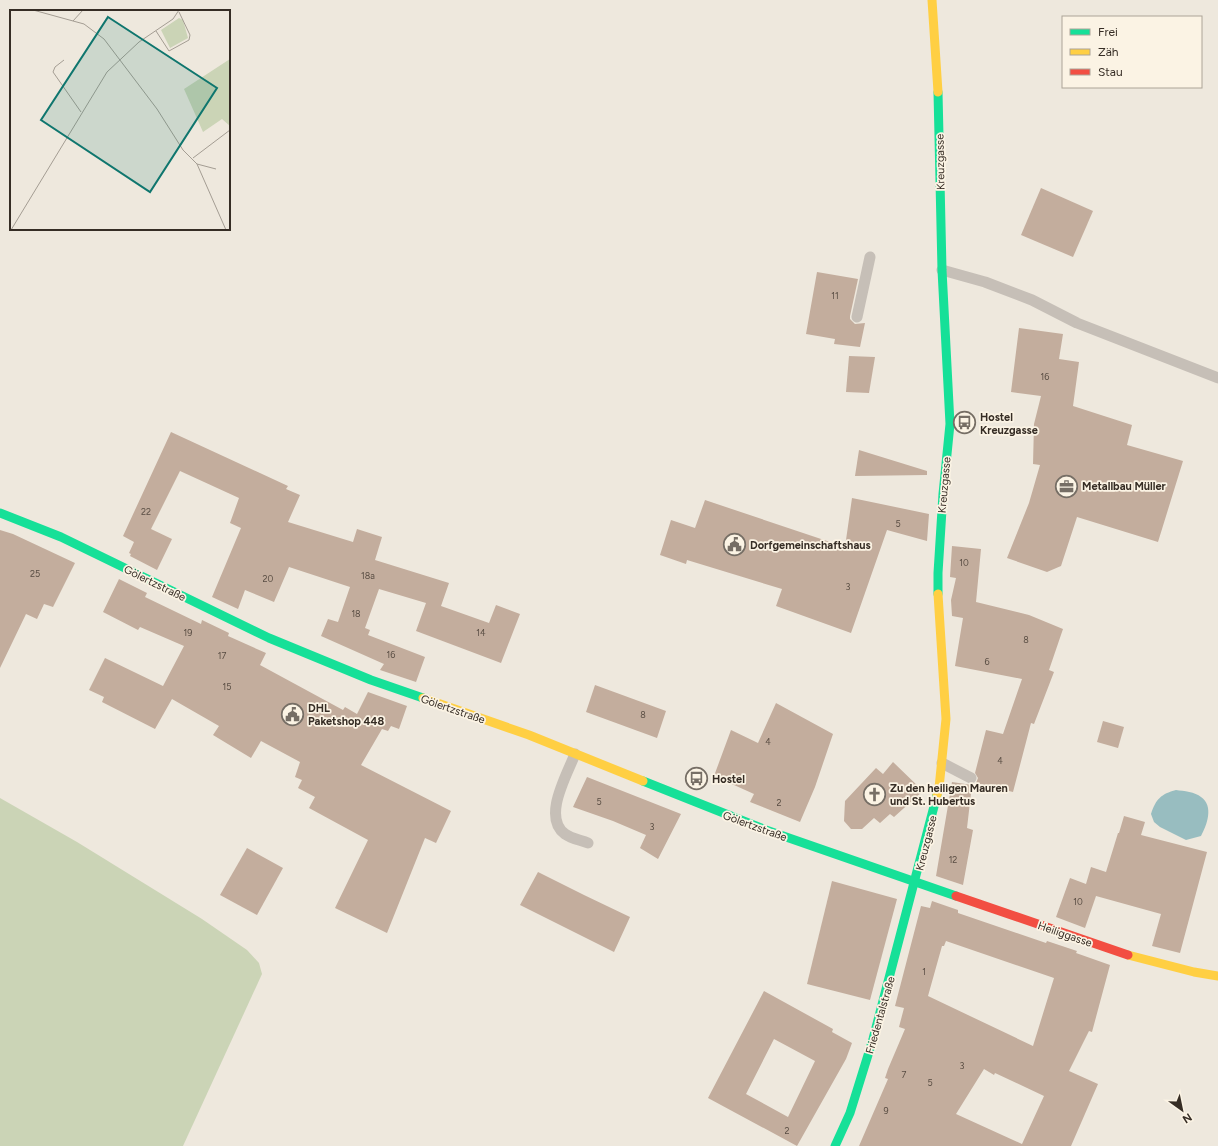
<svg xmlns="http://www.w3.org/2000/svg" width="1218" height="1146" viewBox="0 0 1218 1146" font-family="Figtree,sans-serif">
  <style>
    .green { fill: #cbd4b6 }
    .water { fill: #98bdc0 }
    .building { fill: #c3ad9d; fill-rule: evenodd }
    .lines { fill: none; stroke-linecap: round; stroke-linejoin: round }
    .lane { stroke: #c6bfb7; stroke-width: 11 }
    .fast { stroke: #16e098; stroke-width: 9 }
    .slow { stroke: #ffcf43; stroke-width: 9 }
    .jam { stroke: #f24e42; stroke-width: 9 }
    .labels { text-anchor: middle; stroke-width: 3.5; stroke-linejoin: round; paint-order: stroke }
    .number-label { font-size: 9px; fill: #594d43 }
    .street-label { font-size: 11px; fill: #362d25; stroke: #fbf3e4 }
    .poi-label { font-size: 11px; font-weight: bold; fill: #362d25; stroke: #fbf3e4; text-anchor: start }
    .inset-road { fill: none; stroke: #a49d93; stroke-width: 1 }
    .view { fill: #0f766e; fill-opacity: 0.15; stroke: #0f766e; stroke-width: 2 }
    .inset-edge { fill: none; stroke: #362d25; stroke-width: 2 }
  </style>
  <rect width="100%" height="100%" fill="#eee8dd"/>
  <polygon class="green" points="0,798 77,842 202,919 247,950 259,963 262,974 183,1146 0,1146"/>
  <path class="water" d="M 1176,790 C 1184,791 1195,792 1201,797 C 1214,806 1207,825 1201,836 L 1186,840 L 1160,827 L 1154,822 L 1151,814 C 1156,799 1161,794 1176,790 Z"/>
  <g class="building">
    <polygon points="1041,188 1093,211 1073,257 1021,235"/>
    <polygon points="817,272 858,279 850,316 850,319 855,324 865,323 860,347 834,344 835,339 806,334"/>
    <polygon points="1019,328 1063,334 1059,359 1079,362 1073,406 1132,425 1127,445 1183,461 1158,542 1077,517 1061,566 1047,572 1007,558 1029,503 1040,465 1033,464 1034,424 1041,396 1011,392"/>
    <polygon points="849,356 875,357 869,393 846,392"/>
    <polygon points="171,432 288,486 286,489 300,495 288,522 353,542 357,529 382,537 375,560 449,583 441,606 489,623 496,605 520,614 501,663 416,631 426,603 379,589 365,628 370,630 368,635 425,657 416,682 380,670 384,664 321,636 328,619 338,622 350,587 289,567 274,602 245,590 238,609 212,597 241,528 230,523 239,498 180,471 151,529 172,539 157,570 130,556 131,554 129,553 134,542 123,536"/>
    <polygon points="859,450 927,471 927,475 855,476"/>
    <polygon points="852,498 929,514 927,541 887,530 851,633 776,606 782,589 687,560 686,564 660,555 671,520 695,528 705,500 845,547"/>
    <polygon points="0,530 13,534 75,563 53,607 44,604 37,619 26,614 0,668"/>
    <polygon points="952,546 981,549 976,602 1029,615 1063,629 1049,670 1054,672 1034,724 1031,723 1013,792 976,783 978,778 975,773 986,730 1003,734 1022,679 955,666 963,618 952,616 951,600 956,578 950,577"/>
    <polygon points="119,579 147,593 145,597 201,624 202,620 229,633 228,636 266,653 260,665 343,710 345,707 357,714 368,692 407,706 399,729 391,726 388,731 382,729 361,765 451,811 436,843 425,838 387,933 335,908 368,840 309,808 315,797 298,788 302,780 295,777 300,762 261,741 251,758 213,735 219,726 172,699 155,729 102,702 104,697 89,690 105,658 163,686 184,646 140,627 138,630 103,612"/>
    <polygon points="595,685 666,711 657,738 586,712"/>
    <polygon points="776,703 833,734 815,787 800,822 750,802 754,794 714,776 731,730 758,743"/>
    <polygon points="1103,721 1124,727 1118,748 1097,742"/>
    <polygon points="893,762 923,791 894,817 890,814 880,823 874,818 862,829 851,829 844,821 845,801 876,768 883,774"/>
    <polygon points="587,777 681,814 658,859 640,848 646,835 613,821 573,807"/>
    <polygon points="952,782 972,785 967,828 973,830 963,885 936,876"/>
    <polygon points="1124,816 1145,822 1141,835 1207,852 1180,953 1152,946 1161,914 1096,896 1085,928 1056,917 1070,878 1086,884 1091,867 1106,872 1118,833 1119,833"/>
    <polygon points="247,848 283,868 257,915 220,895"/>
    <polygon points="538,872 584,895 630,917 614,952 520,905"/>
    <polygon points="832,881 897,899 870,1000 807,984"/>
    <path d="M 932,901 L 958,910 L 958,913 L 1046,943 L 1047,941 L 1077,951 L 1076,953 L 1110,965 L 1092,1032 L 1089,1031 L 1069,1071 L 1098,1084 L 1071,1146 L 859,1146 L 888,1079 L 885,1078 L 888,1069 L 905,1029 L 899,1027 L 904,1008 L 895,1006 L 921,906 L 930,908 ZM 946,941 L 1054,978 L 1033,1046 L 928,996 L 942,946 L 944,946 ZM 984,1069 L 994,1075 L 995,1073 L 1044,1096 L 1022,1144 L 956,1114 Z"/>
    <path d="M 764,991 L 833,1029 L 832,1032 L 852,1043 L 846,1059 L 797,1146 L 708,1098 ZM 774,1039 L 815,1061 L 788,1117 L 746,1094 Z"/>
  </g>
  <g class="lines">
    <g class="lane">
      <polyline points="942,270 985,282 1032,300 1077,323 1218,378"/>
      <polyline points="857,317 870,257"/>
      <path d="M 575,754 C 567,775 542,817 565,834 C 572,839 581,840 588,843"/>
      <polyline points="942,763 971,778"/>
    </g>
    <g class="fast">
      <polyline points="0,513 61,537 269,638 371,680 423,698"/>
      <polyline points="938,594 938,573 943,494 950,424 942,270 938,92"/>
      <polyline points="643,781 766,830 956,896"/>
      <polyline points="835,1146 850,1113 873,1039 937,795"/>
    </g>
    <g class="slow">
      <polyline points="932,0 938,92"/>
      <polyline points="423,698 529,735 643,781"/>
      <polyline points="937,795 939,788 946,719 938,594"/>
      <polyline points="1128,955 1194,972 1218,976"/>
    </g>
    <polyline class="jam" points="956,896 1128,955"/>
  </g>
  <defs>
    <symbol id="bus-ring" viewBox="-11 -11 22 22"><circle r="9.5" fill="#fbf3e4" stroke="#766e65" stroke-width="1.5"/><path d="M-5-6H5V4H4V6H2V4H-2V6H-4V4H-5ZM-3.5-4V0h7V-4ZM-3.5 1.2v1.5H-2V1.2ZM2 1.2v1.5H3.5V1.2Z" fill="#766e65"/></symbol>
    <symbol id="office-ring" viewBox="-11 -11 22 22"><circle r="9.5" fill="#fbf3e4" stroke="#766e65" stroke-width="1.5"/><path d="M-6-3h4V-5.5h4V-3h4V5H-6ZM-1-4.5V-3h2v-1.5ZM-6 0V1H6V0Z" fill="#766e65"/></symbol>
    <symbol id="civic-ring" viewBox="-11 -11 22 22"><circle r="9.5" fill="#fbf3e4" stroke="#766e65" stroke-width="1.5"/><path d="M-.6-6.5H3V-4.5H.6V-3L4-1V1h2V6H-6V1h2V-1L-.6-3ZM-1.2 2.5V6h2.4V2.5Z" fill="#766e65"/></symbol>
    <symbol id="church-ring" viewBox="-11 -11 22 22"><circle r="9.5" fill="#fbf3e4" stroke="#766e65" stroke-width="1.5"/><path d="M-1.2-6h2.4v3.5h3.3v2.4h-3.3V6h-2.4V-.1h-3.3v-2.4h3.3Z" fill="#766e65"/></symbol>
  </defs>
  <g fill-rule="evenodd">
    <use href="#bus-ring" x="952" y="410" width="25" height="25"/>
    <use href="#office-ring" x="1054" y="474" width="25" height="25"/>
    <use href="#civic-ring" x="722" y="532" width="25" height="25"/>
    <use href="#civic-ring" x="280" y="702" width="25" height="25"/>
    <use href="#bus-ring" x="684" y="766" width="25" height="25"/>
    <use href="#church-ring" x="862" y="782" width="25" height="25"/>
  </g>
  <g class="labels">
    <g class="number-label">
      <text x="835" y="299">11</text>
      <text x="1045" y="380">16</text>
      <text x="146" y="515">22</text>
      <text x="898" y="527">5</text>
      <text x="964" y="566">10</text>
      <text x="35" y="577">25</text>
      <text x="368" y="579">18a</text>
      <text x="268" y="582">20</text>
      <text x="848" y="590">3</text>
      <text x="356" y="617">18</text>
      <text x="188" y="636">19</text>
      <text x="481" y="636">14</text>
      <text x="1026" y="643">8</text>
      <text x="391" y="658">16</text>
      <text x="222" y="659">17</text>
      <text x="987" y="665">6</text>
      <text x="227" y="690">15</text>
      <text x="643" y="718">8</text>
      <text x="768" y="745">4</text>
      <text x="1000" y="764">4</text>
      <text x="599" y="805">5</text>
      <text x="779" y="806">2</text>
      <text x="652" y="830">3</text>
      <text x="953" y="863">12</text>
      <text x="1078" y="905">10</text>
      <text x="924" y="975">1</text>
      <text x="962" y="1069">3</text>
      <text x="904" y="1078">7</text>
      <text x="930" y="1086">5</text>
      <text x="886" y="1114">9</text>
      <text x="787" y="1134">2</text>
    </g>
    <g class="street-label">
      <text transform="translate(940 162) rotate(-91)" y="4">Kreuzgasse</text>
      <text transform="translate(944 485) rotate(-85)" y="4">Kreuzgasse</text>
      <text transform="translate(155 583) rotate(26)" y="4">Gölertzstraße</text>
      <text transform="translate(453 709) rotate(19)" y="4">Gölertzstraße</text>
      <text transform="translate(755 826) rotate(20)" y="4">Gölertzstraße</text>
      <text transform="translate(926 843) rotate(-76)" y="4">Kreuzgasse</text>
      <text transform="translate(1065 934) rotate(19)" y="4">Heiliggasse</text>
      <text transform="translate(880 1015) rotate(-74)" y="4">Friedentalstraße</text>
    </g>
    <g class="poi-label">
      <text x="980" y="421">Hostel<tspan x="980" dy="13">Kreuzgasse</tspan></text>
      <text x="1082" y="490">Metallbau Müller</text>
      <text x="750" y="549">Dorfgemeinschaftshaus</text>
      <text x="308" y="712">DHL<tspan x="308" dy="13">Paketshop 448</tspan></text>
      <text x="712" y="783">Hostel</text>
      <text x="890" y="792">Zu den heiligen Mauren<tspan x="890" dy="13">und St. Hubertus</tspan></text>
    </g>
  </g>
  <g transform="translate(10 10)">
    <rect width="220" height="220" fill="#eee8dd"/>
    <path d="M 169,8 L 173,10 L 178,28 L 160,38 L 151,20 ZM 220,49 L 220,116 L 212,109 L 193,122 L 174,79 Z" fill="#cbd4b6"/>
    <path class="inset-road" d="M 23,0 L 74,14 L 94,29 L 147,99 L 173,140 L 187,154 L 216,220M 63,11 L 73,0M 146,21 L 159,41 L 179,30 L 180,25 L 169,2M 54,50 L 45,57 L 43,62 L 71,102M 183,148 L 220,120M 187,154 L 206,159M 1,220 L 97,62 L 129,32 L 163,9 L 169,0"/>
    <path class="view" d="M 98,7 L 207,78 L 140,182 L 31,110 Z"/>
    <rect width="220" height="220" class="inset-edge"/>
  </g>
  <rect x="1062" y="16" width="140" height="72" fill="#fbf3e4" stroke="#aca498"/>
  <rect x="1070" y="29" width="20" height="6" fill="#16e098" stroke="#aca498"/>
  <text x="1098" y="36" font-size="12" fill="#362d25">Frei</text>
  <rect x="1070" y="49" width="20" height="6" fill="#ffcf43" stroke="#aca498"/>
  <text x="1098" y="56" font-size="12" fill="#362d25">Zäh</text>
  <rect x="1070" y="69" width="20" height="6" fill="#f24e42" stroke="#aca498"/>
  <text x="1098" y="76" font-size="12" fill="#362d25">Stau</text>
  <g transform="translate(1182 1110) rotate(147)" stroke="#fbf3e4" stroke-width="3" paint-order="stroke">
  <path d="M0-3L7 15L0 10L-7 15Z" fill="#362d25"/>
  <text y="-6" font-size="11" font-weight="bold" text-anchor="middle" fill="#362d25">N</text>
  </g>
</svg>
